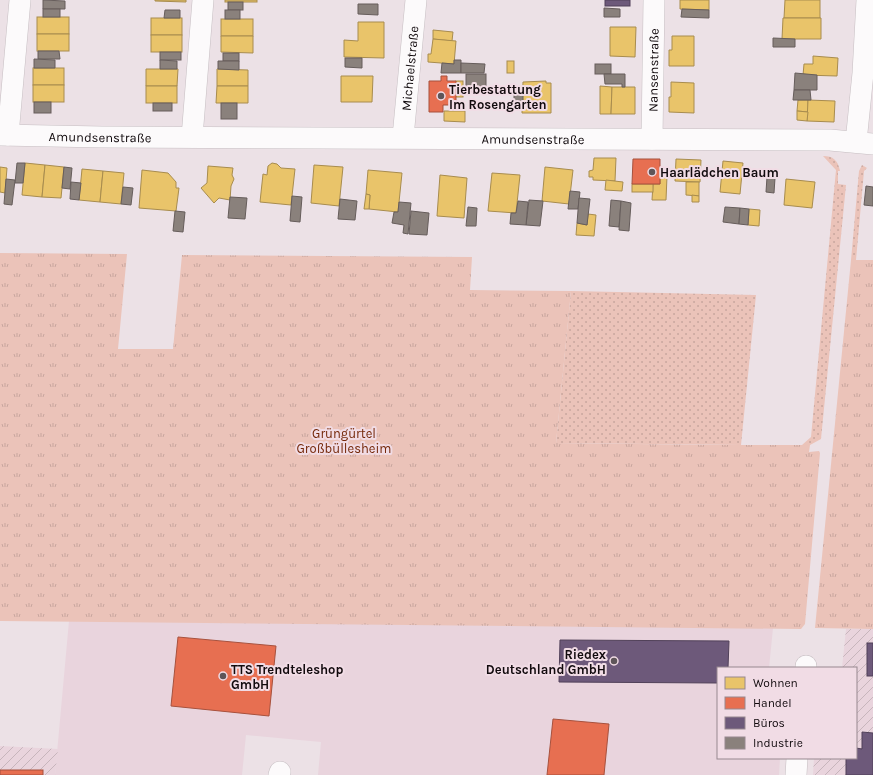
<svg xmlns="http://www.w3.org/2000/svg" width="873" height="775" viewBox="0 0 873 775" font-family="Karla,sans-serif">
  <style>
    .built { fill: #e9d4dd }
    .industrial { fill: url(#industrial-furrows) }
    .grass { fill: url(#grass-dots) }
    .park { fill: url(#park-tufts) }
    .homes { fill: #e9c46a; stroke: #a88c4e }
    .shops { fill: #e76f51; stroke: #a7513d }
    .offices { fill: #6d597a; stroke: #514159 }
    .industry { fill: #8a817c; stroke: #665d5b }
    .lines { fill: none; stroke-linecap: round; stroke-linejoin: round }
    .minor-casing { stroke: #c6bec2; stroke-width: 22 }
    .minor { stroke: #fcfafb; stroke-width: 21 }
    .poi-dot { fill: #5e5559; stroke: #f1dce5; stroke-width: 1.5 }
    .labels { text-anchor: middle; stroke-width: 4; stroke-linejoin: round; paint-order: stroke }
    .street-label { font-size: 13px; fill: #110a0d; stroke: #f1dce5 }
    .poi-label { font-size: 13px; font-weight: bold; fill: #110a0d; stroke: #f1dce5; text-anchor: start }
    .park-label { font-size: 13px; fill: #742708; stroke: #f1dce5 }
  </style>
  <defs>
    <pattern id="industrial-furrows" width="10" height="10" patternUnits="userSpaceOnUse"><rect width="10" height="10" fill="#e9d4dd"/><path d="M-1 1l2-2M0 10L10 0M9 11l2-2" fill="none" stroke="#c7b5bc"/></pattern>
    <pattern id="grass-dots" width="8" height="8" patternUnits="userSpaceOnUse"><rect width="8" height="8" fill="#ebc3b9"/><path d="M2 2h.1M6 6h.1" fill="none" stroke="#c8a69e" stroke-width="1.8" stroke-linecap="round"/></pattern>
    <pattern id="park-tufts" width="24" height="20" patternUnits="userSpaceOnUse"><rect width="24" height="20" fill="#ebc3b9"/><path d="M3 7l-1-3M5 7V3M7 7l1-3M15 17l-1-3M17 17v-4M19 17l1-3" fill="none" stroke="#c8a69e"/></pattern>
  </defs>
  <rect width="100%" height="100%" fill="#ece1e6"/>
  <polygon class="built" points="69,621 773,628 769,668 718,668 718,758 780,758 779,775 318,775 321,742 246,735 242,775 55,775"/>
  <g class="industrial">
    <polygon points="846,629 873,629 873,775 813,775 814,758 856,758 856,668 842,668"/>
    <polygon points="0,746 58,749 55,775 0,775"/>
  </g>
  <g class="grass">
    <path d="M 823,156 C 833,156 838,160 840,171 L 838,171 L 838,184 L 846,185 L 821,439 L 810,445 L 802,445 L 811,437 L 836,170 Z"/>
    <polygon points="862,165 867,168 864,171 856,260 851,260 859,171"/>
    <polygon points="571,291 756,295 741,445 556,443"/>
  </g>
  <g class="park">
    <polygon points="0,253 127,254 118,349 173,349 182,255 472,257 470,290 571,291 556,443 717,445 810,445 809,452 819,451 820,453 805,624 801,629 0,621"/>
    <polygon points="851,260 873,260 873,629 815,628"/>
  </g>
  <g class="homes">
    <polygon points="155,0 186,0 186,2 155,1"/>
    <rect x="225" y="0" width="32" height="2"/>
    <polygon points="680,0 709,0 709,10 680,9"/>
    <polygon points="785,0 820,0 820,18 784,18"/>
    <rect x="37" y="17" width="32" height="17"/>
    <rect x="151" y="18" width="31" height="17"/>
    <polygon points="783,18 821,18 821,39 782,39"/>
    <rect x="221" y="19" width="32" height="17"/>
    <polygon points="358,22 384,22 384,58 344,57 344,40 358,41"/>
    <polygon points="610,27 636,27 635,57 610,56"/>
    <polygon points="433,30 453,32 452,41 433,39"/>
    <rect x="37" y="34" width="32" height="17"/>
    <rect x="151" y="35" width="31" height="17"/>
    <polygon points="221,36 253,36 253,53 221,52"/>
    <polygon points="672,36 694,36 694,66 669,66 669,50 672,50"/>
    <polygon points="433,39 456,41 454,64 428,62 428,54 431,54"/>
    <polygon points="813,56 838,58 837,76 803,75 804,64 813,64"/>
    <rect x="507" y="61" width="7" height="12"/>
    <rect x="33" y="68" width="31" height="17"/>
    <polygon points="146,69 178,69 177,86 146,86"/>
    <polygon points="217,69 248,70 248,86 217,86"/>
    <polygon points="341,76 373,76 372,102 341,102"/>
    <rect x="456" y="81" width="7" height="16"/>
    <polygon points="546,81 546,83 551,83 551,113 522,113 523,82"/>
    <polygon points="671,82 694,83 694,113 669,112 669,97 671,97"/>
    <rect x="33" y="85" width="31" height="17"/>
    <rect x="146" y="86" width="31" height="17"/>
    <polygon points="217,86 248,86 248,103 216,103"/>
    <polygon points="600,86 612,87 611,114 600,114"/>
    <polygon points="612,87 635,87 635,114 611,114"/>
    <polygon points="798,100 808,100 808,112 797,111"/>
    <polygon points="808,100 835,101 834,122 807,121"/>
    <polygon points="444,111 465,111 465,122 444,121"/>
    <polygon points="797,111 808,112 807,121 797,120"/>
    <polygon points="594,158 616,158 615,181 593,180 593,177 589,177 589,171 593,170"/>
    <polygon points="676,159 701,160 700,182 675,181"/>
    <polygon points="723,161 743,163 740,194 720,192"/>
    <polygon points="25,163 45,165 42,197 22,195"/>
    <polygon points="272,163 277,164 281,168 295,169 291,205 260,202 263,174 267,175 268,166"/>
    <polygon points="45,165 64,167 61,198 42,197"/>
    <polygon points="314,165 343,167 339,206 311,203"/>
    <polygon points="208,166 233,168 232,175 234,179 231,186 230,200 219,198 214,203 201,188 207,183"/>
    <polygon points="0,167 7,168 5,193 0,192"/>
    <polygon points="545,167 573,170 569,204 542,201"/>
    <polygon points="82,169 103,171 100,202 79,200"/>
    <polygon points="142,170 168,173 176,182 176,188 179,188 176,211 139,208"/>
    <polygon points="368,170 402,173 398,212 369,209 370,195 366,194"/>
    <polygon points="660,170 667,170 667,176 660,175"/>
    <polygon points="103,171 124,173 121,204 100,202"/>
    <polygon points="492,173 520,175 516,213 488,211"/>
    <polygon points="440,175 467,178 464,218 437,216"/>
    <polygon points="660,175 667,176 666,200 652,200 653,184 660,184"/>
    <polygon points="786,179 815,182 812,208 784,205"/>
    <polygon points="606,180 623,182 622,191 605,190"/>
    <polygon points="686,182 699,182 699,196 686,195"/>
    <rect x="632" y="184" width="21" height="8"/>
    <polygon points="366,194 370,195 369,209 364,209"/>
    <polygon points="692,195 699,196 699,202 692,202"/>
    <polygon points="749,209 760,210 759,226 748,225"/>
    <polygon points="588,214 596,215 594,236 576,235 577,223 587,225"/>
  </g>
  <g class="shops">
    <polygon points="441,76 447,76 447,81 456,81 456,105 443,105 443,112 429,112 429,81 441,81"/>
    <polygon points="633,159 660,159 660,184 632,184"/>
    <polygon points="178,637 276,646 269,716 171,706"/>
    <polygon points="553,719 609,724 604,775 547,775"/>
    <rect x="0" y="770" width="43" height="5"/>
  </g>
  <g class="offices">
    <rect x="605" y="0" width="25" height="6"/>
    <polygon points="560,640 729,641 728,668 718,668 718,683 559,682"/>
    <rect x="867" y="643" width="6" height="33"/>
    <polygon points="862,732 873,733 873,775 846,775 846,758 856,758 856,748 862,749"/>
  </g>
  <g class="industry">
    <polygon points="43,0 65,1 65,9 43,9"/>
    <rect x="228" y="2" width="15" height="8"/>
    <polygon points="358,4 378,4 378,15 358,14"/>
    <polygon points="604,8 620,9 620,17 604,17"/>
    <rect x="43" y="9" width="17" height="8"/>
    <polygon points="682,9 709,10 709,18 681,17"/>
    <polygon points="165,10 180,10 180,18 164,18"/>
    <rect x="225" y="10" width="15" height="9"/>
    <polygon points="773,38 795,39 795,47 773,47"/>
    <polygon points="38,51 59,51 60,59 38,59"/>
    <rect x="160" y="52" width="21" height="8"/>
    <rect x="223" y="53" width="16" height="8"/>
    <polygon points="345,58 362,58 362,68 345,67"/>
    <polygon points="34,59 55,60 55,68 34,68"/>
    <polygon points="160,60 177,61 177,69 160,69"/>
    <polygon points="454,60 461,60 461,73 441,73 442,63 454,64"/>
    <polygon points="218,61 239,61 239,70 218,69"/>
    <polygon points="461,63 485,64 484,73 461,73"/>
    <rect x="595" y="64" width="16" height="10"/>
    <polygon points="795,73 817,75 817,90 794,90"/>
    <rect x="466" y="74" width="20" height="18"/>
    <polygon points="604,74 625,74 625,87 622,87 622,84 605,84"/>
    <polygon points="794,90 810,90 811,100 793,100"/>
    <rect x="514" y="92" width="9" height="16"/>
    <rect x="34" y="102" width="17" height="11"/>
    <rect x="153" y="103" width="19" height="8"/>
    <rect x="221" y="103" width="16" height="16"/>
    <polygon points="17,163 25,163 23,183 15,183"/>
    <polygon points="64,167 72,168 70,189 62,188"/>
    <polygon points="767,177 775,178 774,193 766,192"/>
    <polygon points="6,179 15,180 12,205 4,204"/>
    <polygon points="71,182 81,183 79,200 70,199"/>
    <polygon points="866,186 873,187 873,206 864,205"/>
    <polygon points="123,187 133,188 131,205 121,204"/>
    <polygon points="570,191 580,192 578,209 568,209"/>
    <polygon points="292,196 302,197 300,222 290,221"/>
    <polygon points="230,197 247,198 245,219 228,218"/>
    <polygon points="579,198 590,199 587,225 577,223"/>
    <polygon points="340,199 357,201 355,220 338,219"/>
    <polygon points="529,200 543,201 540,226 526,225"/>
    <polygon points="611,200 621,201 619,227 609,226"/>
    <polygon points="518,201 528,202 526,225 510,224 511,213 516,213"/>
    <polygon points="621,201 631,203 629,231 619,230"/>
    <polygon points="399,202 411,203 408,234 403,233 404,225 392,223 394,212 398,212"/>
    <polygon points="468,207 477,208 476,226 466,226"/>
    <polygon points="725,207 740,208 739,224 723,222"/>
    <polygon points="740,208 749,209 748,225 739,224"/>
    <polygon points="175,211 185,212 183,232 173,231"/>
    <polygon points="411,211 429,213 427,235 409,234"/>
  </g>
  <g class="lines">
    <defs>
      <g id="minor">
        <path id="s1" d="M 0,135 L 102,137 L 830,140 L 873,144"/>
        <polyline points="8,135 20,0"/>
        <polyline points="192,137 203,0"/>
        <path id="s2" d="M 403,137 L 416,0"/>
        <path id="s3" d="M 652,139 L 654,0"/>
        <polyline points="856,142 863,73 867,0"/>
        <polyline points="806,668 806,666"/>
        <polyline points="279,775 280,772"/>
        <polyline points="796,775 797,758"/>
      </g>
    </defs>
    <use href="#minor" class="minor-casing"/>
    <use href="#minor" class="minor"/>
  </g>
  <g class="poi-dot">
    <circle cx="441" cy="96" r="4"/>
    <circle cx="652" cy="172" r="4"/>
    <circle cx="614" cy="661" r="4"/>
    <circle cx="223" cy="676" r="4"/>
  </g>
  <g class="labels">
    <g class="street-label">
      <text dy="5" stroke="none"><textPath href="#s2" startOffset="69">Michaelstraße</textPath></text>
      <text dy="5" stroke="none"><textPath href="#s3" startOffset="69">Nansenstraße</textPath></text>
      <text dy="5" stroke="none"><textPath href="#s1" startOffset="100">Amundsenstraße</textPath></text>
      <text dy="5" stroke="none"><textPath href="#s1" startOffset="533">Amundsenstraße</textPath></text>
    </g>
    <g class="poi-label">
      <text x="449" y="94">Tierbestattung<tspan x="449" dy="15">Im Rosengarten</tspan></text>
      <text x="660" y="177">Haarlädchen Baum</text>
      <text x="606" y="659" text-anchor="end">Riedex<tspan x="606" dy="15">Deutschland GmbH</tspan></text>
      <text x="231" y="674">TTS Trendteleshop<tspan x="231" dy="15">GmbH</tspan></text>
    </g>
    <g class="park-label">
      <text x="344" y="438">Grüngürtel<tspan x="344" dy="15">Großbüllesheim</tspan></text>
    </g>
  </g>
  <rect x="717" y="667" width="140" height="92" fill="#f1dce5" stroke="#97888f"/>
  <rect x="725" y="677" width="20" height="12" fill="#e9c46a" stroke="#97888f"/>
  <text x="753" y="687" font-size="12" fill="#110a0d">Wohnen</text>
  <rect x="725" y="697" width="20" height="12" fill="#e76f51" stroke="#97888f"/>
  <text x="753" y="707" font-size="12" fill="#110a0d">Handel</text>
  <rect x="725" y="717" width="20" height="12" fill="#6d597a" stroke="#97888f"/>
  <text x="753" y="727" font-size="12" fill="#110a0d">Büros</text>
  <rect x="725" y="737" width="20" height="12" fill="#8a817c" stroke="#97888f"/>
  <text x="753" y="747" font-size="12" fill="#110a0d">Industrie</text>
</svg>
